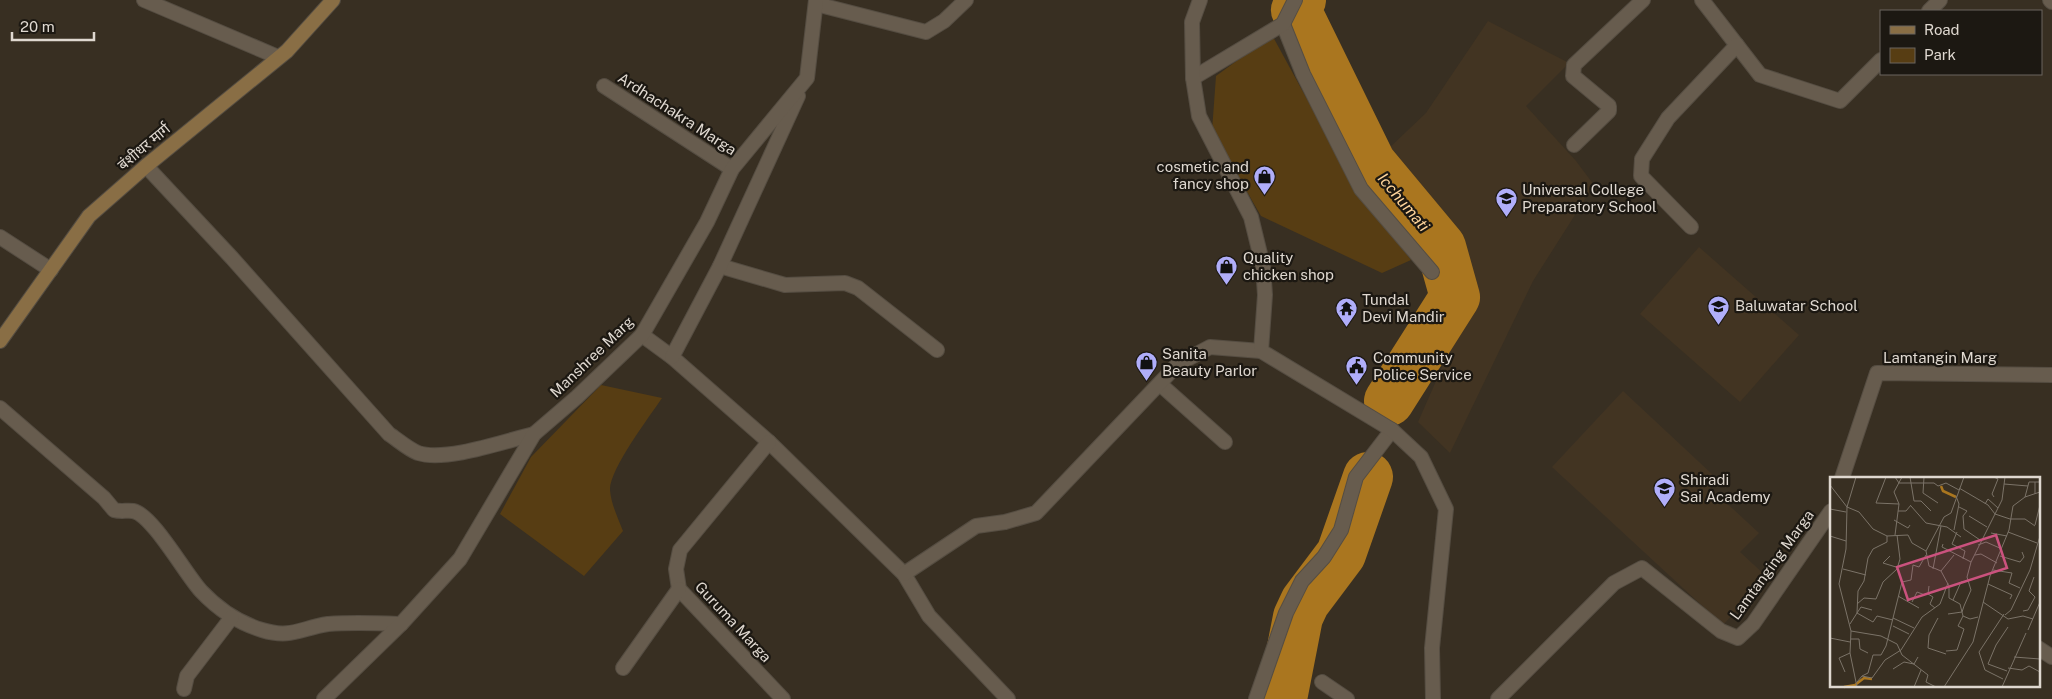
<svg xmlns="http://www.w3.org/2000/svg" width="2052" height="699" viewBox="0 0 2052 699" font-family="'Public Sans','Noto Sans Devanagari',sans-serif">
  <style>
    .built { fill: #423422 }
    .green { fill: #573d13 }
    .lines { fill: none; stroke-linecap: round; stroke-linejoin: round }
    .river { stroke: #aa761f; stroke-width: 50 }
    .service-casing { stroke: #554d42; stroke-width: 16 }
    .minor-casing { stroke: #554d42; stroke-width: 16 }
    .tertiary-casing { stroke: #554d42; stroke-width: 16 }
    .secondary-casing { stroke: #554d42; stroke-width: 16 }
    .service { stroke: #675c4e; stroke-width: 14 }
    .minor { stroke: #675c4e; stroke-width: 14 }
    .tertiary { stroke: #675c4e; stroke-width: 14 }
    .secondary { stroke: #896e45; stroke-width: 14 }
    .labels { text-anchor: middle; stroke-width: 4.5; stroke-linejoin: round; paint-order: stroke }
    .street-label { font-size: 15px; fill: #dfd8d0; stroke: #1c1812 }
    .poi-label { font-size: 15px; fill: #dfd8d0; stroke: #1c1812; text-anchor: start }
    .water-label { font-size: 16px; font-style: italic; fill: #fed49a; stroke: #1c1812 }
    .inset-river { fill: none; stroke: #aa761f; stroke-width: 2.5 }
    .inset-road { fill: none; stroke: #7b7368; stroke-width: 1 }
    .view { fill: #cb527e; fill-opacity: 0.15; stroke: #cb527e; stroke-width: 2.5 }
    .inset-edge { fill: none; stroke: #dfd8d0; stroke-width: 2.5 }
  </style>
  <rect width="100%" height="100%" fill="#382f22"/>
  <g class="built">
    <polygon points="1488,21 1569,63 1526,106 1576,161 1594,185 1533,281 1450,453 1418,422 1469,306 1471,283 1467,251 1406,182 1387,150 1426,113"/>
    <polygon points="1699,247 1799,335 1740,402 1640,314"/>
    <polygon points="1623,391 1713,475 1706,484 1759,533 1740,552 1767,577 1723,625 1552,467"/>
  </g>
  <g class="green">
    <polygon points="1272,35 1357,191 1411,260 1382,273 1261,216 1212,131 1216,76"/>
    <path d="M 601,385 L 662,398 C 650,416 609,470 610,490 C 611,504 618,518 623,531 L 584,576 L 500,514 L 531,457 Z"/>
  </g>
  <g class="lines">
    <g class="river">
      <polyline points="1301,0 1296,10 1371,163 1441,247 1455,297 1389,401"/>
      <polyline points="1282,699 1298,617 1305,602 1341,554 1368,477"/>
    </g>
    <defs>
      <polyline id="service" points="1322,682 1347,699"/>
      <g id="minor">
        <polyline points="144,0 278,57"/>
        <polyline points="1702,0 1760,75 1840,101 1881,60"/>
        <polyline points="2050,0 2052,2"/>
        <polyline points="816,4 926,32 944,21 966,0"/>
        <polyline points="1929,11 1940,0"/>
        <polyline points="1283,24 1303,74 1361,189 1432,272"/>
        <polyline points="1193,78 1283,24 1295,0"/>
        <polyline points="604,86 732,169"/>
        <polyline points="1574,145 1609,111 1609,106 1573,76 1574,65 1643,0"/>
        <path d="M 146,166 L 232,258 L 389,434 C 398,440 408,449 418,453 C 446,462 505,441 534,434"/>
        <polyline points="1691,227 1641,176 1642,159 1668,118 1737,45"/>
        <polyline points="0,237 51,270"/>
        <polyline points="720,266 785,285 845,283 858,288 937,350"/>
        <polyline points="642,335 672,357 769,442 904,574 929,616 1008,699"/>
        <polyline points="672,357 720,266 798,96"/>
        <polyline points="1161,385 1225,442"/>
        <path d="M 0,408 L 104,498 L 114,510 C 121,512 127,510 133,511 C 152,514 186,575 201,591 C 217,608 239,623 262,630 C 291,639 301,628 328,624 C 353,622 376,623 401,624"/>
        <polyline points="769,442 680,550 676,569 679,589 783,699"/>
        <polyline points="1842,478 1877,373 2052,375"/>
        <polyline points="904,574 976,526 1005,522 1036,513 1178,364 1210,347 1261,351"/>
        <polyline points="2038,648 2052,657"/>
        <polyline points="623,668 679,589"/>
        <polyline points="184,689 187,676 232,617"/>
        <polyline points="324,699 401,624 460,559 534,434 577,397 642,335 707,222 732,169 807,78 816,0"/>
        <polyline points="1256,699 1286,613 1302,581 1324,557 1341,530 1356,477 1392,430"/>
        <polyline points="1498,699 1614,583 1642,568 1721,631 1738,638 1753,624 1831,511"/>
      </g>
      <polyline id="tertiary" points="1200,0 1192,22 1193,78 1199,116 1251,217 1263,266 1265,295 1261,351 1392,430 1421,457 1446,509 1432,648 1433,699"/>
      <polyline id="secondary" points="0,341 89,216 146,166 287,51 333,0"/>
    </defs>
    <use href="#service" class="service-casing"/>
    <use href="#minor" class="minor-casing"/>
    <use href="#tertiary" class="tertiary-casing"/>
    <use href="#secondary" class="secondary-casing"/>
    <use href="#service" class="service"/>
    <use href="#minor" class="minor"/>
    <use href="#tertiary" class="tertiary"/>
    <use href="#secondary" class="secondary"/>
  </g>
  <defs>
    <symbol id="shop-pin" viewBox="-11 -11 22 30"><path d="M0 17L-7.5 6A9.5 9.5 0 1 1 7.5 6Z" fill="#b0aefa" stroke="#1c1812"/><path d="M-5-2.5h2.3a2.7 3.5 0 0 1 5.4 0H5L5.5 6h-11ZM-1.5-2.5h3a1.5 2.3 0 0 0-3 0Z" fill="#111"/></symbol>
    <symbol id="school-pin" viewBox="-11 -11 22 30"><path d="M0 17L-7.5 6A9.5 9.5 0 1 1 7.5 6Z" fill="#b0aefa" stroke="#1c1812"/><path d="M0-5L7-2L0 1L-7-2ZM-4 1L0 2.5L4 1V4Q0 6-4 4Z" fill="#111"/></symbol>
    <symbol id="temple-pin" viewBox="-11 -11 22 30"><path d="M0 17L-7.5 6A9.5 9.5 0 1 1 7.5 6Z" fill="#b0aefa" stroke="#1c1812"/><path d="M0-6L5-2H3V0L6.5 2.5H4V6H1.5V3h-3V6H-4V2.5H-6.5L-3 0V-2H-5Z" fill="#111"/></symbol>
    <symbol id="civic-pin" viewBox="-11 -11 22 30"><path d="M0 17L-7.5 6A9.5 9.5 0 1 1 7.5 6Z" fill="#b0aefa" stroke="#1c1812"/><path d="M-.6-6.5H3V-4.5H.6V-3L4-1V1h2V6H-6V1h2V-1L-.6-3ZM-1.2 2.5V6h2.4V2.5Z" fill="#111"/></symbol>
  </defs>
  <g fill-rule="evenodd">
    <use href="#shop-pin" x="1252" y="164" width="25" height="34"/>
    <use href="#school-pin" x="1494" y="186" width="25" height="34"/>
    <use href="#shop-pin" x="1214" y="254" width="25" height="34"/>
    <use href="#school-pin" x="1706" y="294" width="25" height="34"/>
    <use href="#temple-pin" x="1334" y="296" width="25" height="34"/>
    <use href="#shop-pin" x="1134" y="350" width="25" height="34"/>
    <use href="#civic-pin" x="1344" y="354" width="25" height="34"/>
    <use href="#school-pin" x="1652" y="476" width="25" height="34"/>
  </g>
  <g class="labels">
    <g class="street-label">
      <text transform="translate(677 114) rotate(33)" y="5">Ardhachakra Marga</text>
      <text transform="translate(144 147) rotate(-40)" y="5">बंशीधर मार्ग</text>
      <text transform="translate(592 357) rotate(-44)" y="5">Manshree Marg</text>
      <text x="1940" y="363">Lamtangin Marg</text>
      <text transform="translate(1772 565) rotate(-54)" y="5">Lamtanging Marga</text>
      <text transform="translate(733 622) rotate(47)" y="5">Guruma Marga</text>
    </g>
    <g class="poi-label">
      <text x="1249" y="172" text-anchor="end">cosmetic and<tspan x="1249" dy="17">fancy shop</tspan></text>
      <text x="1522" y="195">Universal College<tspan x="1522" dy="17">Preparatory School</tspan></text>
      <text x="1243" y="263">Quality<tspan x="1243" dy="17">chicken shop</tspan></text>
      <text x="1362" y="305">Tundal<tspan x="1362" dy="17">Devi Mandir</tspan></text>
      <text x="1735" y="311">Baluwatar School</text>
      <text x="1162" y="359">Sanita<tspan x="1162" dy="17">Beauty Parlor</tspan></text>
      <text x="1373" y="363">Community<tspan x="1373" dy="17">Police Service</tspan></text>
      <text x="1680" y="485">Shiradi<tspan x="1680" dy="17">Sai Academy</tspan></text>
    </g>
    <g class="water-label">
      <text transform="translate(1404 202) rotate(50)" y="6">Icchumati</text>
    </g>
  </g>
  <g transform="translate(1830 477)">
    <rect width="210" height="210" fill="#382f22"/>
    <path class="inset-river" d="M 111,9 L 113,14 L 126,20M 14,210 L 25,208 L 34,201 L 42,202"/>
    <path class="inset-road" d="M 26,0 L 17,30 L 29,35 L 43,52 L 57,59 L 78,58 L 82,66 L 96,74 L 99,89 L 111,94 L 119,109 L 119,121 L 130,127 L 133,139 L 140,142 L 148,140M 56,0 L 46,26 L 69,27M 65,0 L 69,6 L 104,6 L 108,9 L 116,6 L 129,13M 80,0 L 84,24M 94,0 L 93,16 L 108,26M 174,7 L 198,9M 0,8 L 17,30 L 16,72 L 9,107 L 21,154 L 20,176 L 27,210M 129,11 L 158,28 L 165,37 L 180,42 L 195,42 L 205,49M 205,17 L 205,5 L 210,5M 164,20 L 162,17 L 168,2 L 164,0M 195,20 L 199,5 L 205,5M 84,24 L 91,24 L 101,34M 155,27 L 158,22 L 168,31M 81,29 L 96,46 L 117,50 L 131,60M 129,30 L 137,34 L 133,39 L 134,52M 0,32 L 16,35M 68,34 L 76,34 L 81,28M 139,39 L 157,50M 64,43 L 78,51 L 80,48M 205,48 L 210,28M 134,52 L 150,63M 124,53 L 129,27 L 126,19M 127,55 L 122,67 L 135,74 L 133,82M 178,55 L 207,66M 161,56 L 177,59M 65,58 L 69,27 L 64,15 L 72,0M 0,59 L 16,64M 113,67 L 112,70 L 141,85M 148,68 L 156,65 L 172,72M 96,74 L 114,40 L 121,36 L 134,0M 145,78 L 151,77 L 167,86M 60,79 L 53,86 L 66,90M 170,79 L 190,85 L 194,80 L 192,75M 13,92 L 36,98M 103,92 L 111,49M 163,93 L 182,96 L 179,106 L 190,111M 111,94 L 124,78M 158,107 L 182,118 L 180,122M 99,109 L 98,117 L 103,120 L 100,127 L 105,131M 68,119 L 89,131M 123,123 L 131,105 L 138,104M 82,125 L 87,115 L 95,118M 153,125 L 178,142 L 193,139 L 203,142M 27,127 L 34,121 L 46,122 L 53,105 L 67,92 L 70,82 L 67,58M 42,133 L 31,130 L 27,136 L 43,145 L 47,139 L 63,143M 193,134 L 198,133 L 205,120 L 199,114 L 204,100M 118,137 L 132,135 L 134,129 L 141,113 L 137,100 L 141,85 L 172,23 L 175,0M 175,138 L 181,133 L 200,93 L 210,59M 63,141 L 84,151M 108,141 L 99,158 L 98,171 L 116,177M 20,147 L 27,136 L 28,114 L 34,104 L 38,81 L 43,72 L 57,65 L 57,59M 63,149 L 79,157M 198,153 L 210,125M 21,154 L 51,159 L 67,167 L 72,178 L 98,198 L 96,205 L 106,210M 0,161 L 20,165M 21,162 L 29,162 L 30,172 L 38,176M 116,174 L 127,173 L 134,152 L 128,149 L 133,139M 184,180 L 210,182M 178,191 L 192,193 L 199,189 L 210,195M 63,192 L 74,185 L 84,187 L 88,180M 177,194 L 158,187 L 166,168 L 178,150M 15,195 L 9,181 L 20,176M 32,199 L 38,196 L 43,178 L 51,178 L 56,169 L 72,105 L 81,103 L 83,88 L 89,90 L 96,78M 173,202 L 155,193 L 149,175 L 174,137M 27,205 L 32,199 L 42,201 L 55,183 L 71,173 L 92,140 L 110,127 L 118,106M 84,210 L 91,193M 114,210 L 143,165 L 160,99 L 179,53 L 183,29 L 195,20 L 210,15M 172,210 L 196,156"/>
    <path class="view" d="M 166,58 L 177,91 L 78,123 L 67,90 Z"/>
    <rect width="210" height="210" class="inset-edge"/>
  </g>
  <rect x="1880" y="10" width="162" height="65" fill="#1c1812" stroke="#6a655e"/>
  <rect x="1890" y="26" width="25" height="8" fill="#896e45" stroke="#6a655e"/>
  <text x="1924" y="35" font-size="15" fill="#dfd8d0">Road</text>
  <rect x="1890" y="48" width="25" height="15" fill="#573d13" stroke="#6a655e"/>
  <text x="1924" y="60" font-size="15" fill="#dfd8d0">Park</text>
  <path d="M12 32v8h82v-8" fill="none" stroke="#dfd8d0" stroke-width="2.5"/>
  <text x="20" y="32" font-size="15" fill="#dfd8d0" stroke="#1c1812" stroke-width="4" paint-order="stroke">20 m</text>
</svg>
